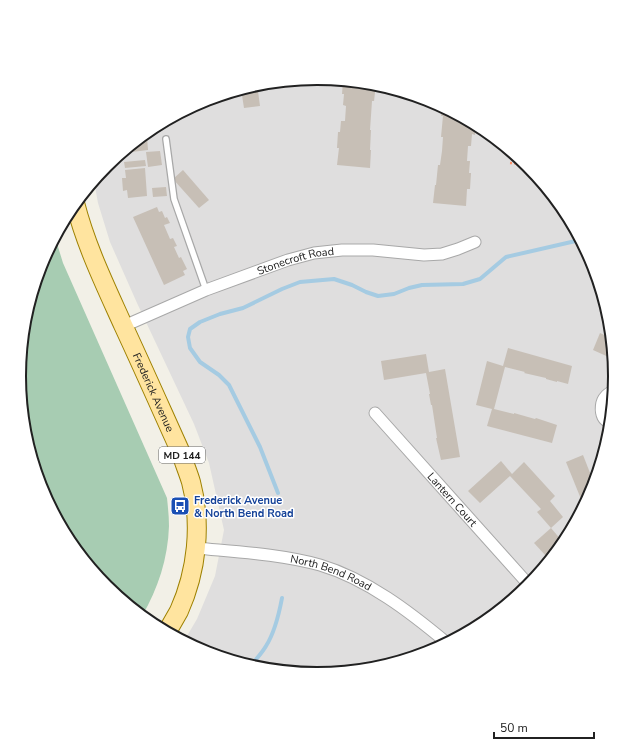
<svg xmlns="http://www.w3.org/2000/svg" width="634" height="752" viewBox="0 0 634 752" font-family="'Nunito Sans',sans-serif">
  <style>
    .residential { fill: #dfdede }
    .cemetery { fill: #a7ccb2 }
    .lines { fill: none; stroke-linecap: round; stroke-linejoin: round }
    .stream { stroke: #a5cbe2; stroke-width: 4 }
    .building { fill: #c7bfb6 }
    .lane-casing { stroke: #a8a8a8; stroke-width: 8 }
    .street-casing { stroke: #a8a8a8; stroke-width: 13 }
    .primary-casing { stroke: #9e8100; stroke-width: 20 }
    .path { stroke: #ff916b; stroke-width: 2.5; stroke-dasharray: 2 2; stroke-linecap: butt }
    .lane { stroke: #fff; stroke-width: 5.5 }
    .street { stroke: #fff; stroke-width: 11 }
    .primary { stroke: #ffe49f; stroke-width: 18 }
    .labels { text-anchor: middle; stroke-width: 3; stroke-linejoin: round; paint-order: stroke }
    .shield { fill: #fff; stroke: #646464; stroke-width: 1 }
    .shield-label { font-size: 10px; font-weight: bold; fill: #212121 }
    .street-label { font-size: 11px; fill: #212121; stroke: #fff }
    .transit-label { font-size: 11px; font-weight: bold; fill: #164399; stroke: #fff; text-anchor: start }
    .rim { fill: none; stroke: #212121; stroke-width: 2 }
  </style>
  <rect width="100%" height="100%" fill="#f2f0e7"/>
  <polygon class="residential" points="317,78 375,84 431,101 483,128 528,165 565,211 592,262 609,318 615,376 609,434 592,490 565,542 528,587 482,624 431,651 375,668 317,674 259,668 203,651 184,641 197,619 215,576 224,530 209,463 194,424 137,303 110,242 98,203 94,181 106,165 152,128 203,101 259,84"/>
  <path class="cemetery" d="M 55,237 L 63,263 L 167,498 C 168,508 169,517 169,526 C 168,558 158,589 142,616 L 106,587 L 69,541 L 42,490 L 25,434 L 19,376 L 25,318 L 42,262 Z"/>
  <g class="lines">
    <g class="stream">
      <polyline points="278,493 260,447 229,385 219,375 200,362 190,348 188,337 190,329 200,322 220,314 243,308 282,289 300,282 334,279 352,285 366,292 378,296 394,294 409,288 422,285 463,284 480,279 506,257 580,240"/>
      <path d="M 251,666 C 256,659 262,653 266,646 C 275,632 279,614 282,598"/>
    </g>
  </g>
  <g class="building">
    <polygon points="343,81 376,84 374,101 372,101 370,130 371,130 370,150 371,150 370,168 337,165 339,148 337,148 338,132 340,132 341,121 345,121 346,106 343,105 344,94 342,94"/>
    <polygon points="267,83 267,90 258,91 260,106 244,108 241,89 259,84"/>
    <polygon points="442,107 476,125 475,135 472,134 471,146 468,146 467,161 470,161 469,173 471,173 470,189 467,189 466,206 433,203 435,185 436,185 438,165 440,165 442,151 443,137 441,137 443,116 441,116"/>
    <polygon points="141,137 147,137 148,150 123,153 123,152"/>
    <polygon points="160,151 162,165 148,167 146,152"/>
    <polygon points="145,160 146,166 125,168 124,162"/>
    <polygon points="145,168 147,196 128,198 127,190 123,191 122,178 126,178 125,170"/>
    <polygon points="183,170 209,200 199,208 173,179"/>
    <polygon points="166,187 167,196 153,197 152,188"/>
    <polygon points="157,207 159,212 162,211 165,218 167,217 170,223 164,225 170,239 173,238 177,246 174,247 179,258 181,257 187,269 183,271 185,275 164,285 133,217"/>
    <polygon points="600,333 611,338 613,359 593,350"/>
    <polygon points="508,348 572,366 568,384 557,381 557,382 546,379 546,378 524,373 525,372 505,367 494,409 514,414 514,413 535,419 536,418 557,425 552,443 487,426 492,409 476,405 487,361 503,366"/>
    <polygon points="426,354 429,372 445,369 460,457 441,460 436,438 437,438 432,405 431,405 429,394 430,394 426,373 384,380 381,361"/>
    <polygon points="583,455 594,483 592,490 585,503 583,504 566,462"/>
    <polygon points="501,461 512,474 524,462 555,496 550,501 563,517 551,528 537,512 541,509 510,476 480,503 468,491"/>
    <polygon points="551,528 562,541 546,556 534,543"/>
  </g>
  <g class="lines">
    <defs>
      <polyline id="lane" points="166,139 174,199 206,290"/>
      <g id="street">
        <path id="s1" d="M 124,326 L 206,290 L 288,260 L 314,253 L 342,250 L 373,250 L 424,255 L 442,254 L 458,249 L 475,242"/>
        <path id="s2" d="M 375,413 L 529,585"/>
        <path d="M 610,423 C 608,422 604,419 603,417 C 600,411 601,401 605,397 C 607,394 611,392 613,391"/>
        <path id="s3" d="M 196,548 C 238,552 280,554 320,565 C 367,579 410,612 447,643"/>
      </g>
      <g id="primary">
        <path id="s4" d="M 75,203 C 86,246 105,285 123,325 C 143,368 162,411 181,453 C 184,463 188,472 191,482 C 202,524 197,571 179,611 C 175,618 171,625 167,632"/>
      </g>
    </defs>
    <use href="#lane" class="lane-casing"/>
    <use href="#street" class="street-casing"/>
    <use href="#primary" class="primary-casing"/>
    <polyline class="path" points="510,163 526,164"/>
    <use href="#lane" class="lane"/>
    <use href="#street" class="street"/>
    <use href="#primary" class="primary"/>
  </g>
  <defs>
    <symbol id="bus-square" viewBox="-11 -11 22 22"><rect x="-9" y="-9" width="18" height="18" rx="4" fill="#1a4fb4" stroke="#fff"/><path d="M-5-6H5V4H4V6H2V4H-2V6H-4V4H-5ZM-3.5-4V0h7V-4ZM-3.5 1.2v1.5H-2V1.2ZM2 1.2v1.5H3.5V1.2Z" fill="#fff"/></symbol>
  </defs>
  <g fill-rule="evenodd">
    <use href="#bus-square" x="169" y="495" width="22" height="22"/>
  </g>
  <g class="labels">
    <rect class="shield" x="159" y="447" width="46" height="16" rx="3"/>
    <g class="shield-label">
      <text x="182" y="459">MD 144</text>
    </g>
    <g class="street-label">
      <text dy="4" stroke="none"><textPath href="#s1" startOffset="184">Stonecroft Road</textPath></text>
      <text dy="4" stroke="none"><textPath href="#s4" startOffset="205">Frederick Avenue</textPath></text>
      <text dy="4" stroke="none"><textPath href="#s2" startOffset="116">Lantern Court</textPath></text>
      <text dy="4" stroke="none"><textPath href="#s3" startOffset="138">North Bend Road</textPath></text>
    </g>
    <g class="transit-label">
      <text x="194" y="504">Frederick Avenue<tspan x="194" dy="13">&amp; North Bend Road</tspan></text>
    </g>
  </g>
  <path d="M0 0H634V752H0ZM26 376a291 291 0 1 1 582 0a291 291 0 1 1-582 0Z" fill="#fff" fill-rule="evenodd"/>
  <path class="rim" d="M26 376a291 291 0 1 1 582 0a291 291 0 1 1-582 0Z"/>
  <path d="M494 732v6h100v-6" fill="none" stroke="#212121" stroke-width="2"/>
  <text x="500" y="732" font-size="12" fill="#212121" stroke="#ffffff" stroke-width="3" paint-order="stroke">50 m</text>
</svg>
